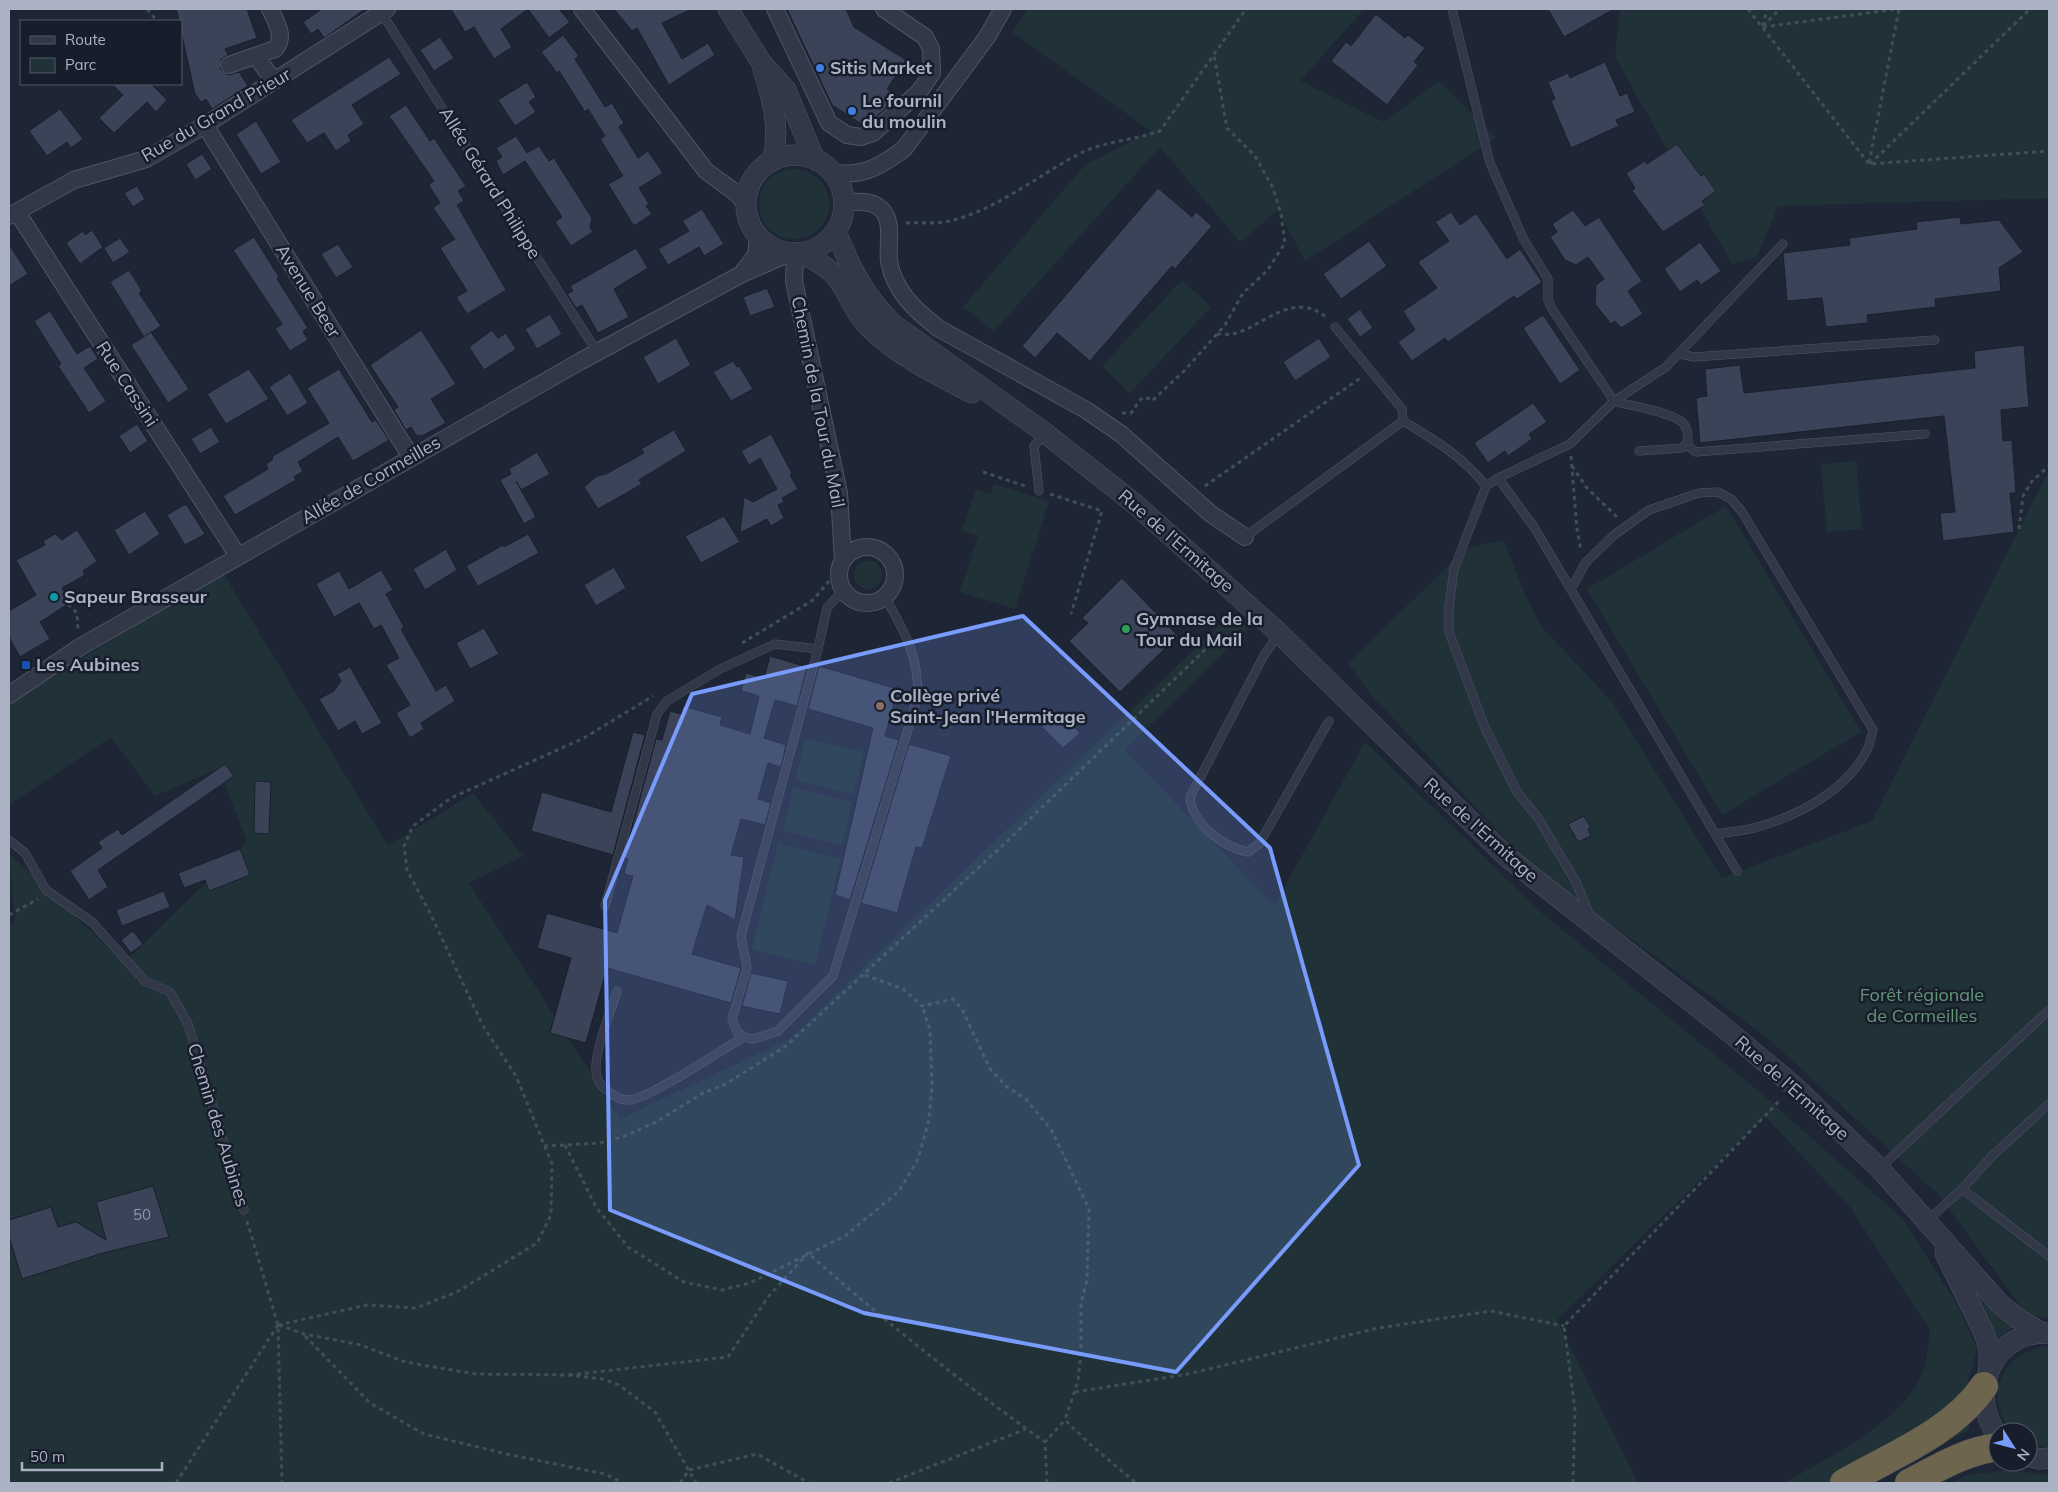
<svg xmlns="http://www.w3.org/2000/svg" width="2058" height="1492" viewBox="0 0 2058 1492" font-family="Mulish,sans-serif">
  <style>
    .green { fill: #203237 }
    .building { fill: #3a4357; stroke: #191f2d }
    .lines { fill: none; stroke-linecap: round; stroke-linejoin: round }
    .service-casing { stroke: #4f5565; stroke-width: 9 }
    .minor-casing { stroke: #4f5565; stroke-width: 18 }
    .tertiary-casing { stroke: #4f5565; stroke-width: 21 }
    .motorway-casing { stroke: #3c4251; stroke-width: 29 }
    .path { stroke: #3e4f55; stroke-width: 3; stroke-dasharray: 4 4; stroke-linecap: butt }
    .service { stroke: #323847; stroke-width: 8 }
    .minor { stroke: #323847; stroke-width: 16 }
    .tertiary { stroke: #323847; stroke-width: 20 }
    .motorway { stroke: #6d654e; stroke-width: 28 }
    .marked { fill: #799bfc; fill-opacity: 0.2; stroke: #799bfc; stroke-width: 4; stroke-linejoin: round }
    .shop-dot { fill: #3f7fe0; stroke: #171d2b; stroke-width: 2 }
    .culture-dot { fill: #0f9aa8; stroke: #171d2b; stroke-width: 2 }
    .leisure-dot { fill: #2e9e5b; stroke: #171d2b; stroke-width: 2 }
    .transit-dot { fill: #1a4fb4; stroke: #171d2b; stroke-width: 2 }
    .education-dot { fill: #8d6e63; stroke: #171d2b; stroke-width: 2 }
    .labels { text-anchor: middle; stroke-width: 5; stroke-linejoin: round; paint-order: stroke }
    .number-label { font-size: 15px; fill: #8f96a9 }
    .poi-label { font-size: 18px; font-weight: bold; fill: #abb2c4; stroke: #171d2b; text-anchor: start }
    .street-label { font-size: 18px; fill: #abb2c4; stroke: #171d2b }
    .park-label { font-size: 18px; fill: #639575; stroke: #171d2b }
  </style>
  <rect width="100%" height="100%" fill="#1e2636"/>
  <g class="green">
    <polygon points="1028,9 1364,9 1300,81 1384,122 1439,81 1496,138 1305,261 1278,210 1240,242 1160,147 994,331 963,307 1085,165 1151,131 1012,32"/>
    <polygon points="1620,9 2049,9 2049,198 1778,206 1757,257 1732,264 1615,57"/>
    <circle cx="794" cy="204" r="35"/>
    <polygon points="1182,280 1211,307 1130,393 1102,366"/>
    <polygon points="1856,461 1862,529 1827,532 1821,464"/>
    <polygon points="2049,470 2049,1319 2026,1314 1940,1196 1764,1035 1531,867 1375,699 1348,663 1467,548 1504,540 1522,588 1541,626 1613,703 1722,878 1872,821"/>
    <polygon points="994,484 1049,501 1015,609 960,592 978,536 962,531 976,489 991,494"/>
    <polygon points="1726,506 1861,732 1722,815 1587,589"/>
    <circle cx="868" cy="575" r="14"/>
    <path d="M 223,573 L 388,846 L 473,793 L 523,856 L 469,883 L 620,1119 L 789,1039 L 1232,613 L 1248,629 L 1125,750 L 1274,906 L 1365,742 L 1542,913 L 1757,1090 L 1904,1220 L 1959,1308 L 1977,1349 L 1968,1380 L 1969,1430 L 1872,1483 L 1785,1483 C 1828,1457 1905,1421 1923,1372 C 1927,1359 1928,1343 1930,1330 L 1850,1207 L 1765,1116 L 1557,1320 L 1638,1483 L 9,1483 L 9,924 L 15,924 L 9,853 L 124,963 L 247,842 L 219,768 L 155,796 L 111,737 L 9,805 L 9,702 Z"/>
    <polygon points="805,738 864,752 854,794 795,780"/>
    <polygon points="793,788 852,802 842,845 783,831"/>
    <polygon points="778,843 841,859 815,965 752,950"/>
    <polygon points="1971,1283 2014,1326 1994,1341"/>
    <path d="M 2040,1347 L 2049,1347 L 2049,1447 L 2028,1443 L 2028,1432 L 2011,1432 C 1985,1397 1998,1360 2040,1347 Z"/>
    <polygon points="2012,1470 2049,1476 2049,1483 1953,1483 1967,1475"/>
  </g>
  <g class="building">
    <polygon points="176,9 247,9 257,38 225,49 228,55 221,59 220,69 228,75 239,72 248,86 212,109 206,99 201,102 195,94 181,31 181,21 179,21"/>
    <polygon points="322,9 365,9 324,38 318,29 311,34 303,22"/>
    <polygon points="451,9 559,9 570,22 549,38 528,9 501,29 512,47 494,59 474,27 465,32"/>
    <polygon points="614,9 692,9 662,23 682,59 708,43 715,55 669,85 637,28 632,31"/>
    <polygon points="787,9 846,9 854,27 906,60 887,89 899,97 876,117 863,125 832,105"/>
    <polygon points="1548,9 1614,9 1564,37"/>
    <polygon points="1376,14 1405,38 1408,35 1425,48 1414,62 1418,65 1387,105 1331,61 1346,42 1351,46"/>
    <polygon points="563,35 579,56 575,59 605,107 612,103 624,123 619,127 638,158 648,151 663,173 639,188 649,204 646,206 652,214 634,226 608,184 623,176 600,139 605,136 588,109 585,112 559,71 557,73 541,52"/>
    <polygon points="440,37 454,58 434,71 420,50"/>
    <polygon points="389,57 401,74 352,105 364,124 348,135 351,141 336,151 324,133 307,143 291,120"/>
    <polygon points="1605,62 1620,96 1627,93 1635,112 1616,120 1619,126 1571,148 1551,101 1555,99 1548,82 1568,73 1570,78"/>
    <polygon points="527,82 536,97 529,102 536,112 515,126 498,100"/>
    <polygon points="112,84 151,84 167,100 156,112 147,102 114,133 99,118 123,95"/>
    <polygon points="406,105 430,141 434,138 466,186 458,191 464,201 457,205 506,290 467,314 456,297 467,291 440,248 455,239 433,208 440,203 430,187 429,184 434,181 389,116"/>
    <polygon points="60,109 83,139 71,148 67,142 47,156 29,131"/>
    <polygon points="256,121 281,162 261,174 236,134"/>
    <polygon points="516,136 527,153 539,146 549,161 554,158 592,218 590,228 593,232 571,246 555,222 562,217 525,161 503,175 496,161 502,157 496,148"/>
    <polygon points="1677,144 1701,176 1704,174 1716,191 1702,201 1705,205 1663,232 1632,191 1635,188 1626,173 1645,161 1647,164"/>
    <polygon points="202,154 212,169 195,180 186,164"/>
    <polygon points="137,186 145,199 133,207 124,193"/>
    <polygon points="1158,188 1192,217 1196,212 1212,226 1175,269 1172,266 1090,361 1057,333 1035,358 1022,346"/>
    <polygon points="702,209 724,244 704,256 699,247 668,265 658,249 689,231 682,221"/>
    <polygon points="1573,210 1585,226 1599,217 1642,281 1628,291 1643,314 1621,328 1615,321 1611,324 1595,304 1596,285 1604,279 1588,257 1576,265 1565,260 1550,237 1557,232 1552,224"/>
    <polygon points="1451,212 1460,225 1475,214 1478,216 1507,259 1520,249 1542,282 1517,299 1514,296 1448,342 1445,338 1412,361 1398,342 1415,330 1403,311 1437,288 1418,262 1449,241 1435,222"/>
    <polygon points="1960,217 1961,224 1999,220 2023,252 1999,268 2001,291 1935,299 1936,307 1867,315 1868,323 1826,327 1822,298 1787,301 1783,253 1850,245 1849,238 1917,229 1916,222"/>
    <polygon points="92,230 103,247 80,264 66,243 83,231 85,235"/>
    <polygon points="254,237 279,277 277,279 308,328 303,331 308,340 290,351 275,329 282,324 233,250"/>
    <polygon points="120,238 130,252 113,263 104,248"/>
    <polygon points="1369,241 1387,266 1341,299 1323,274"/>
    <polygon points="1700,242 1721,271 1701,285 1697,280 1680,292 1664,269"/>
    <polygon points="9,244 28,274 9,286"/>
    <polygon points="338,244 353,267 336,278 321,254"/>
    <polygon points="636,248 648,268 614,289 629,317 598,333 582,305 576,308 567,294 573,291 570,286"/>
    <polygon points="129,270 142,291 139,293 161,326 144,337 110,282"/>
    <polygon points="767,288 775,307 750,316 743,297"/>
    <polygon points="1360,309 1373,328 1360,337 1347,319"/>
    <polygon points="50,311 77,354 90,346 98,359 84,368 106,401 89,413 58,366 61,364 34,321"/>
    <polygon points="550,314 562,334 537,349 525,329"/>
    <polygon points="1543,315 1580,370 1560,384 1523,328"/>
    <polygon points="421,330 456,384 431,399 446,423 422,436 416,435 411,427 406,430 394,410 398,407 370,365"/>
    <polygon points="492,330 498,338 506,333 516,349 484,370 469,347"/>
    <polygon points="151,332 189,389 168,403 131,345"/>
    <polygon points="676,338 691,365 658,384 643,357"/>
    <polygon points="1319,338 1331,357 1295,381 1283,362"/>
    <polygon points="2024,345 2029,407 2001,410 2003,441 2012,440 2016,493 2010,493 2014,532 1943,541 1940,513 1955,512 1944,416 1700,443 1696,398 1707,396 1705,369 1740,365 1744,393 1975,368 1974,351"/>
    <polygon points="733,361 737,367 739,366 753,389 731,401 713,372"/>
    <polygon points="249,369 269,399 226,424 207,394"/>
    <polygon points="339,369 372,422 376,420 389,440 353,461 338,437 298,462 303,471 294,477 296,480 235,515 223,496 268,469 266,464 272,460 273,456 329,423 307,388"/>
    <polygon points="290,373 308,403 287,416 269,387"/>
    <polygon points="1533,403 1547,422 1529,434 1532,439 1508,456 1505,451 1488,463 1474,443"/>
    <polygon points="137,424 148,441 130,453 119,436"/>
    <polygon points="211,427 220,442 200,454 191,439"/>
    <polygon points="674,430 686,451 639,480 642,484 598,509 584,487 597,476 606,474 644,453 641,449"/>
    <polygon points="771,434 792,473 790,475 798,489 782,498 784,502 778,505 784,518 771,526 767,519 740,533 744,497 753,502 777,489 760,458 749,465 741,451"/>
    <polygon points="537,452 550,474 521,490 516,481 536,517 524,524 500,480 511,474 509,469"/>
    <polygon points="186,504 205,534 185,545 167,515"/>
    <polygon points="145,511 160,534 129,555 114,530"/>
    <polygon points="724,516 740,542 701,563 685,536"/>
    <polygon points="77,530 97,561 83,571 85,575 62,588 71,602 40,622 50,639 20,657 9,637 9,611 36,595 16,560 45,545 43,541 55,534 62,540"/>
    <polygon points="528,534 539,553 478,586 466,566 503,545 504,547"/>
    <polygon points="446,549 457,570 425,590 413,569"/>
    <polygon points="614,567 626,588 596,606 584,585"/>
    <polygon points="381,570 393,590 386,594 404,627 401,629 436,691 446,685 455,701 421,723 424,729 410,738 396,713 410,705 386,665 399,658 381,625 374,629 359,603 334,617 316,584 339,571 349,589"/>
    <polygon points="1122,578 1178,636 1120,692 1069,641 1088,623 1082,618"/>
    <polygon points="484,628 499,654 470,669 456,643"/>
    <polygon points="770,656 807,667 797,706 775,700 764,738 786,745 781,767 768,763 758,799 771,803 765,825 741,819 731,855 744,857 735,920 707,905 692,954 741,968 731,1003 607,968 586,1043 550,1033 571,958 537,948 547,913 617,933 633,876 624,874 628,859 624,858 656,739 662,740 670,711 681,714 683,706 722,717 720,725 750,734 759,696 741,691 746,673 764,678"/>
    <polygon points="819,666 898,689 885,736 899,740 850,900 835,895 873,728 808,709"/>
    <polygon points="350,667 382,723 362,734 355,721 338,731 319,699 334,691 341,681 337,674"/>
    <polygon points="1058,711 1080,733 1063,748 1042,727"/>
    <polygon points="633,732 645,735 613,855 531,831 542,792 611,812"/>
    <polygon points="909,744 951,756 922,848 916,847 897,913 861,903"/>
    <polygon points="225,764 234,776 98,870 108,887 89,900 70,871 102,848 98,842 118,829 122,835"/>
    <polygon points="255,781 271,782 269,834 254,833"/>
    <polygon points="1584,816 1591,828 1588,829 1591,836 1578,842 1568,824"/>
    <polygon points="240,849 250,875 209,891 205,880 184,888 178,873"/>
    <polygon points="164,891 170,907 122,926 116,910"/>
    <polygon points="133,931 143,944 131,953 121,940"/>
    <polygon points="751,973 788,981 780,1014 742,1006"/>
    <polygon points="153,1186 169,1237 103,1253 22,1279 9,1236 9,1220 51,1207 58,1227 76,1222 106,1240 96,1202"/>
  </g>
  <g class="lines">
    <defs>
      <g id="service">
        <path d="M 1452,9 L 1490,163 L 1524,240 L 1548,279 L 1548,301 L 1554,312 L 1614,401 C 1630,406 1672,412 1683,423 C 1688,429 1688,435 1688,442 L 1682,448 L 1639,451"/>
        <polyline points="381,12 597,352"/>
        <polyline points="1680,354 1694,357 1935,340"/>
        <path d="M 1403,421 C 1436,441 1462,456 1486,486"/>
        <polyline points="1686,445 1696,452 1925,434"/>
        <polyline points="1498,478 1534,527 1737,871"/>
        <polyline points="1039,491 1034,446 1044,434"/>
        <polyline points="1245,537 1403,421 1402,409 1335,327"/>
        <path d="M 1571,589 L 1586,562 L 1614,535 L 1649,510 L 1699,493 L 1718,492 L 1731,499 L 1742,512 L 1873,730 C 1871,737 1870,745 1866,752 C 1846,790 1801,814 1761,826 C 1747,831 1730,832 1715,834"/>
        <path d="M 843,590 L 827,608 L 818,649 L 741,936 L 747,968 L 732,1019 L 737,1032 L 744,1037 L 754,1039 L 778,1031 L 833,976 L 918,696 C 918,654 905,633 885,597"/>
        <path d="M 1278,635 L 1263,657 L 1190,797 C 1192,824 1223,847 1248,852 L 1259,844 L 1329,721"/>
        <polyline points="9,840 25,853 46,890 92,922 145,981 170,992 188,1024 244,1210"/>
        <polyline points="605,906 657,714 667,701 720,669 775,644 818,649"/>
        <polyline points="1590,916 1576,882 1538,818 1517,792 1485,728 1449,632 1449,607 1454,569 1486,486 1498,478 1570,444 1614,401 1666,367 1783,244"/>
        <path d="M 617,991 C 611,1012 591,1057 597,1077 C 600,1088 618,1101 630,1100 C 652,1097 721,1050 744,1037"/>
        <polyline points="1881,1167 2049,1010"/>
        <polyline points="1962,1189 1992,1156 2049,1104"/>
        <polyline points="1927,1221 1962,1189 2049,1256"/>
      </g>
      <g id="minor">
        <polyline points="582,9 706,171 736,193 746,204"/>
        <polyline points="775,9 829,123 847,135 861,137 873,133 919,92 932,73 931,49 925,37 884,9"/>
        <polyline points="256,56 274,81"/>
        <path d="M 229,65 L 275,49 C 286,36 276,22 270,9"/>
        <polyline points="205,125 411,457"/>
        <path d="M 834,173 C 865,176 879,167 904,149 L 987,37 L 1003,9"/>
        <path d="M 844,202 C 857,202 872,200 881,209 C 894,220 887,246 889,261 C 894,291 915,310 938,328 L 1086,410 L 1121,434 L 1211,514 L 1245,537"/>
        <polyline points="17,212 238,556"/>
        <polyline points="9,216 74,180 146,159 205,125 387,9"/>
        <polyline points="795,253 794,281 839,493 843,559"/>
        <polyline points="743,272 756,255 758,236"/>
        <circle cx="867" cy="575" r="28"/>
        <polyline points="9,695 80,647 581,361 740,275 790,253"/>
      </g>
      <g id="tertiary">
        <polyline points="728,9 761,62 786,90 814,158"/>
        <path d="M 763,69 C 773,100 780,128 773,160"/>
        <circle cx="795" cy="204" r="49"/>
        <path d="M 836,231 C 848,264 867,299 893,324 L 1045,433 L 1135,504 L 1279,633 L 1507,857 L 1722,1026 L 1794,1086 L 1880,1169 L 1999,1303 L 2017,1318 L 2042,1333"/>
        <path d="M 800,253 C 814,259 831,268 840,282 C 850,297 855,313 869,327 C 898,356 936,374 972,393"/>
        <polyline points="1945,1253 1984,1333 1989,1349 1989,1369"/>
        <path d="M 1998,1436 C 1966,1393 1993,1330 2049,1333"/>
        <polyline points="2028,1456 2039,1459 2049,1458"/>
      </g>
      <g id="motorway">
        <path d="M 1844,1483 C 1891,1456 1953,1432 1984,1386"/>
        <path d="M 1909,1483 C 1938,1468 1965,1451 1998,1447"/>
      </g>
    </defs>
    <use href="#service" class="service-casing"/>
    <use href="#minor" class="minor-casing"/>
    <use href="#tertiary" class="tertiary-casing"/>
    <use href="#motorway" class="motorway-casing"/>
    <g class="path">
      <polyline points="147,9 157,21"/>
      <polyline points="1748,9 1869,164 2049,151"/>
      <polyline points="1763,26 1780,9"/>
      <polyline points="1763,26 1767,9"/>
      <polyline points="1763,27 1897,9"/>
      <polyline points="1869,163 1899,9"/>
      <polyline points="1870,164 2030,9"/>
      <path d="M 906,223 C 918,222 931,224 944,222 C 992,214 1039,174 1083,152 C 1107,141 1135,140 1160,131 L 1246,9"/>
      <path d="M 1217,334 C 1222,334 1229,335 1233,334 C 1263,327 1294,288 1328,319"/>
      <polyline points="1122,413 1131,413 1141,399 1146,397 1152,401 1184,371 1225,325 1243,293 1267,271 1285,243 1281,214 1273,188 1255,156 1227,128 1214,55"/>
      <polyline points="1571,456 1577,529 1581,550"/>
      <polyline points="1572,466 1587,488 1617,517"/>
      <polyline points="983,472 1025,486"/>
      <polyline points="1205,486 1362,377"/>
      <polyline points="1050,494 1102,511 1071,614"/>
      <polyline points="2019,529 2023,496 2032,481 2049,466"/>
      <polyline points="68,604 77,613 78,629"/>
      <polyline points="742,643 813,600 836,573"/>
      <polyline points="9,915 38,899"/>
      <polyline points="865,975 903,989 922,1006 953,999 962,1009 990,1069 1007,1087 1025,1098 1052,1131 1089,1209 1087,1280 1081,1303 1081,1352 1078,1381 1065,1420 1091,1445 1136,1483"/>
      <polyline points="565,1145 596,1207 628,1247 684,1282 722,1290 750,1283 845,1236 899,1191 918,1159 929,1120 932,1086 930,1030 922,1006"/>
      <polyline points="544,1146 600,1143 625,1136 656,1122 703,1093 724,1085 786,1046 1002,846 1212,643"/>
      <polyline points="247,1221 278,1325 282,1483"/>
      <polyline points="278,1325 367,1305 416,1308 457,1292 537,1243 551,1215 552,1164 516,1076 483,1026 430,913 407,870 404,846 413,826 451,798 584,738 653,696"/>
      <polyline points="279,1325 304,1334 361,1345 402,1361 428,1366 476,1374 569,1375 603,1379 619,1385 655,1412 696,1483"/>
      <polyline points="305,1336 370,1403 424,1434 511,1455 605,1474 623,1483"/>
      <path d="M 569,1375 L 728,1357 L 768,1297 L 808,1253 C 884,1321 962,1383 1045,1442"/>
      <polyline points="1075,1392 1188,1374 1378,1328 1491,1311 1564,1326"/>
      <polyline points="176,1483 278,1325"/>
      <polyline points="680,1483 689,1470 757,1454 809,1483"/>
      <polyline points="889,1483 1026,1429"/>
      <polyline points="1047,1483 1045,1442 1065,1420"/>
      <polyline points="1573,1483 1575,1410 1564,1326 1781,1099"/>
    </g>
    <use href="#service" class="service"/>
    <use href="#minor" class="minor"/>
    <use href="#tertiary" class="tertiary"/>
    <use href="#motorway" class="motorway"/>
  </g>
  <path class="marked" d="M 1023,616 L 1270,848 L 1359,1165 L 1176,1372 L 864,1313 L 610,1210 L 605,900 L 692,694 Z"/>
  <g class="shop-dot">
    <circle cx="820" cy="68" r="5"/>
    <circle cx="852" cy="111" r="5"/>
  </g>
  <circle class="culture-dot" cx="54" cy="597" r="5"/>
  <circle class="leisure-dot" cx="1126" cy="629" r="5"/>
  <rect class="transit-dot" x="21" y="660" width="10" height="10" rx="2.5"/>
  <circle class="education-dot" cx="880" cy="706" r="5"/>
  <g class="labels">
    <g class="number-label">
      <text x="142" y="1220">50</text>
    </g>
    <g class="poi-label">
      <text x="830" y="74">Sitis Market</text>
      <text x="862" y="107">Le fournil<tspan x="862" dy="21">du moulin</tspan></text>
      <text x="64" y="603">Sapeur Brasseur</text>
      <text x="1136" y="625">Gymnase de la<tspan x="1136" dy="21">Tour du Mail</tspan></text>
      <text x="36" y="671">Les Aubines</text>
      <text x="890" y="702">Collège privé<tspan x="890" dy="21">Saint-Jean l'Hermitage</tspan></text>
    </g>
    <g class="street-label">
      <text transform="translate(216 115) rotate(-30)" y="6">Rue du Grand Prieur</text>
      <text transform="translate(490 183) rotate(58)" y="6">Allée Gérard Philippe</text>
      <text transform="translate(308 291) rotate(58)" y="6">Avenue Beer</text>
      <text transform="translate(127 384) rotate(57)" y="6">Rue Cassini</text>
      <text transform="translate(818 402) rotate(79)" y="6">Chemin de la Tour du Mail</text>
      <text transform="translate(371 480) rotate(-30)" y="6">Allée de Cormeilles</text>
      <text transform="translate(1176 541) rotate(41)" y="6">Rue de l'Ermitage</text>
      <text transform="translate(1481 830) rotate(42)" y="6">Rue de l'Ermitage</text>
      <text transform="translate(1792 1088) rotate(42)" y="6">Rue de l'Ermitage</text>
      <text transform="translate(218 1125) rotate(73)" y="6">Chemin des Aubines</text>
    </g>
    <g class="park-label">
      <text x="1922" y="1001">Forêt régionale<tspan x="1922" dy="21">de Cormeilles</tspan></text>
    </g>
  </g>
  <rect width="2058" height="1492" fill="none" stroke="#abb2c4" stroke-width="20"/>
  <rect x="20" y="20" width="162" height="65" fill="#171d2b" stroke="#525968"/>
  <rect x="30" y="36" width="25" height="8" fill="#323847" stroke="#525968"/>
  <text x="65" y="45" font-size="15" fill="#abb2c4">Route</text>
  <rect x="30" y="58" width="25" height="15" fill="#203237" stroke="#525968"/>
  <text x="65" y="70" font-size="15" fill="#abb2c4">Parc</text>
  <g transform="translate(2013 1447) rotate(126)"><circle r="24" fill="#171d2b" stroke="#525968"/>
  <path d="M0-4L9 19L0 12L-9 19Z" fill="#799bfc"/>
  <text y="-8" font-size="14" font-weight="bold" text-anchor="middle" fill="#abb2c4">N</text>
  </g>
  <path d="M22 1462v8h140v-8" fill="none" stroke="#abb2c4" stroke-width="2.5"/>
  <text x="30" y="1462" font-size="15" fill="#abb2c4" stroke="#171d2b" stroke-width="4" paint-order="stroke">50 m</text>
</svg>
